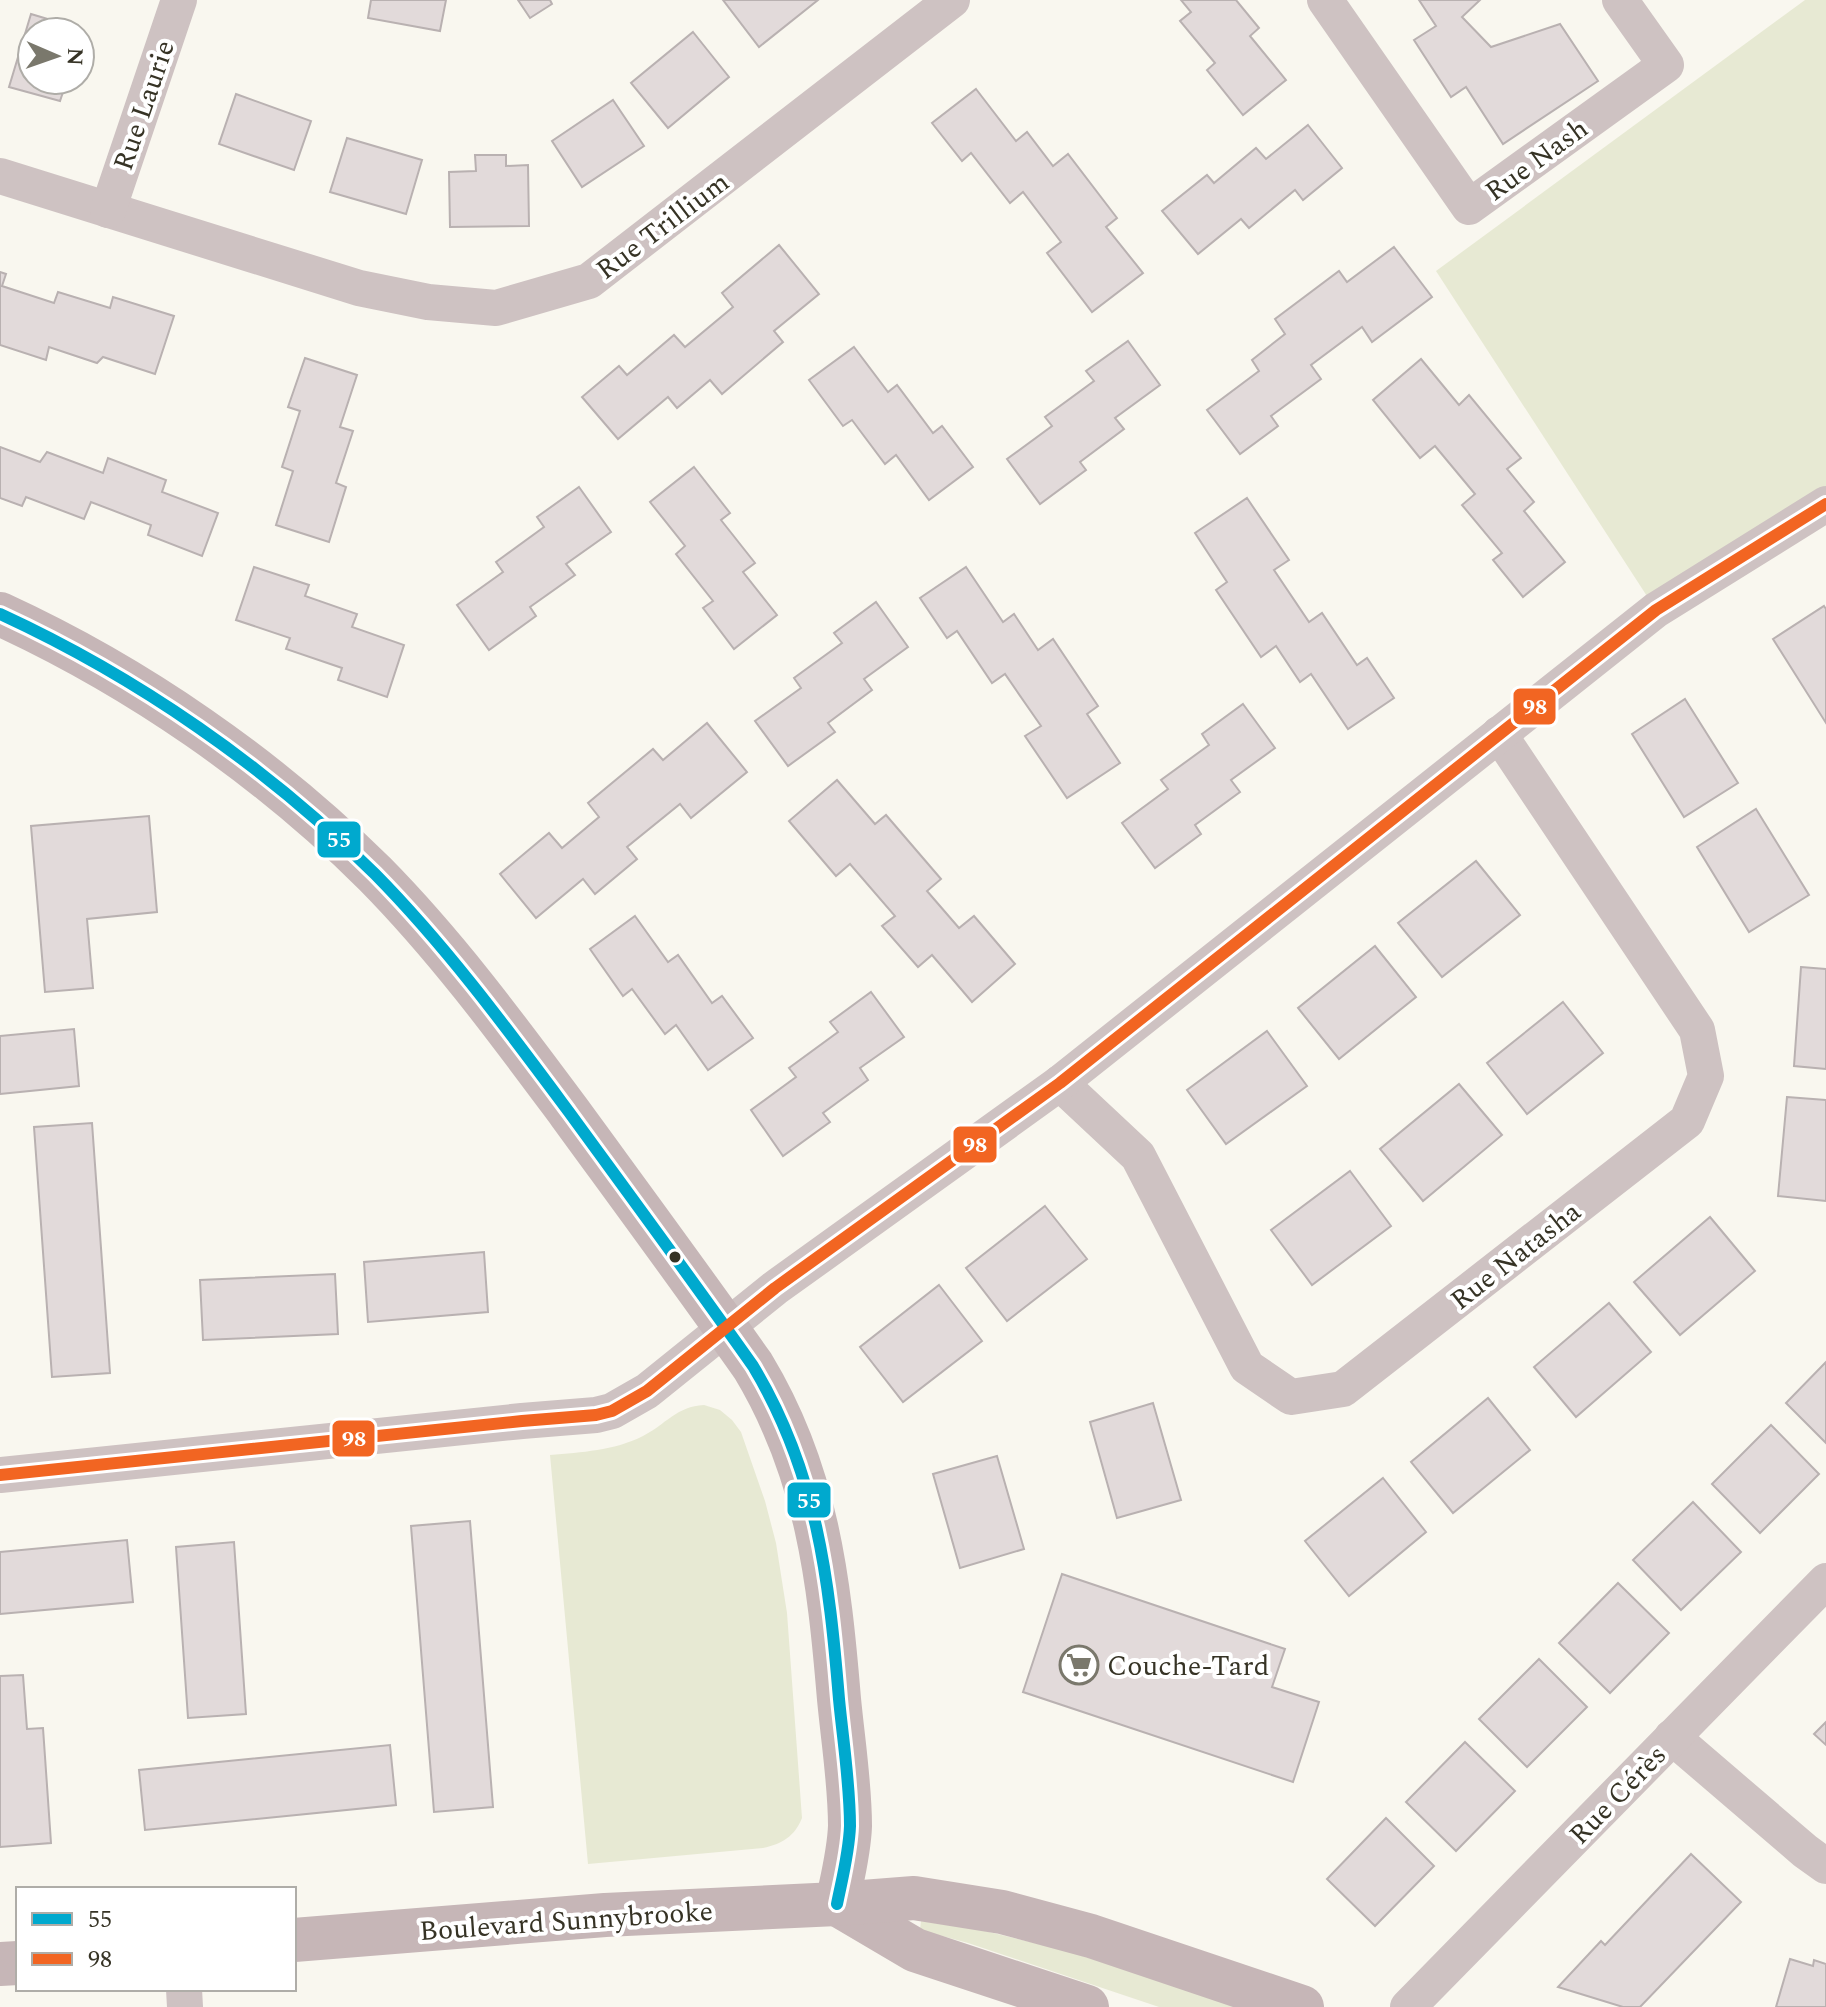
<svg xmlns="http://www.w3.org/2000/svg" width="1826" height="2007" viewBox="0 0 1826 2007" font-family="Spectral,serif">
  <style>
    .green { fill: #e7e9d3 }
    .building { fill: #e2dada; stroke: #b9b1b1; stroke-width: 2 }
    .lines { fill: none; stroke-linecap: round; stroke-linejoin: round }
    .street { stroke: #cec2c2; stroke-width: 36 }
    .secondary { stroke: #c6b6b7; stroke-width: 44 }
    .bus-1-casing { stroke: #fff; stroke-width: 18 }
    .bus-2-casing { stroke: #fff; stroke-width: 18 }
    .bus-1 { stroke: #00a9ce; stroke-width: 12 }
    .bus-2 { stroke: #f26522; stroke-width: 12 }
    .bus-dot { fill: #363325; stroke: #fff; stroke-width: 3 }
    .labels { text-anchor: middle; stroke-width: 8; stroke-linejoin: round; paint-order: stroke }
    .street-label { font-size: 28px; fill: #363325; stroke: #fff }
    .poi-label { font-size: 28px; fill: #363325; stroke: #fff; text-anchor: start }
    .line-badge { stroke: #fff; stroke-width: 3 }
    .badge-label { font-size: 22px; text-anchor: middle; font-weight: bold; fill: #fff }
  </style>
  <rect width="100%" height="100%" fill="#f9f7ef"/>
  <g class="green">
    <polygon points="1805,0 1826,0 1826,504 1656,610 1436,271"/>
    <path d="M 704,1405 L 720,1410 L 732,1420 L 741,1432 L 765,1501 L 776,1543 L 787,1613 L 802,1818 C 795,1836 782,1844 763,1848 L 588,1864 L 550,1455 C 582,1452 613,1451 643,1436 C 665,1425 677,1406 704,1405 Z"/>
    <polygon points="921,1921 981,1930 1071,1952 1239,2007 1159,2007 968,1943 920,1930"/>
  </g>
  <g class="building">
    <polygon points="371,0 446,0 440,31 368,18"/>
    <polygon points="518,0 550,0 552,4 530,18"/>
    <polygon points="723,0 818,0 759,47"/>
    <polygon points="1181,0 1236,0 1259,28 1250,36 1286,80 1243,115 1207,70 1215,63 1180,21 1191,12"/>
    <polygon points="1419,0 1480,0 1462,17 1491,47 1560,24 1598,81 1503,144 1466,87 1451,97 1414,40 1436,26"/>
    <polygon points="31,14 81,29 80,33 32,32 32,80 67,80 60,101 9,87"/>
    <polygon points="693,32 729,77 668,128 631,83"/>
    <polygon points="976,89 1016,141 1027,132 1053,166 1068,154 1117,218 1106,227 1143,273 1092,312 1047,253 1061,242 1023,192 1010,203 971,153 962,161 932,123"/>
    <polygon points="236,94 311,121 294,170 219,144"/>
    <polygon points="613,100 644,146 582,187 552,141"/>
    <polygon points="1308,125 1342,168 1303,200 1295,190 1249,228 1241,219 1198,254 1162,211 1207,175 1214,183 1256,148 1266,159"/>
    <polygon points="347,138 422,160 406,214 330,192"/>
    <polygon points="475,155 506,155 506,166 528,165 529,226 450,227 449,172 476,171"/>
    <polygon points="779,245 819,294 774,331 783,342 722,394 710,380 677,408 668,397 618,439 582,397 619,366 627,375 674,335 685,347 733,307 722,293"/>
    <polygon points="1394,247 1432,297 1372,342 1362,327 1311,365 1321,379 1271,416 1278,426 1240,454 1207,410 1259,371 1252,360 1285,334 1275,319 1339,271 1347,282"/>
    <polygon points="0,272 6,274 2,286 54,303 58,292 110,308 113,297 174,316 155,374 103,357 97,363 49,347 46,360 0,345"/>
    <polygon points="1128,341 1160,385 1115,418 1124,429 1080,462 1086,470 1040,504 1007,459 1052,426 1045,417 1094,381 1086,371"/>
    <polygon points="854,347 888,392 897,385 933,433 942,426 973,467 929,500 896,455 885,464 852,420 843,426 809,380"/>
    <polygon points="305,358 357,375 340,427 353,431 336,483 346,487 329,542 276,525 293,471 282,467 300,411 288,407"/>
    <polygon points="1421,359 1459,405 1469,395 1521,458 1507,469 1534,502 1524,511 1565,562 1523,597 1493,560 1502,553 1462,505 1475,494 1435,446 1420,458 1373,400"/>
    <polygon points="0,447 40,462 47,452 103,473 108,458 166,480 162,492 218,513 202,556 148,535 151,525 91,502 84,519 26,497 22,506 0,498"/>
    <polygon points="694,467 730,513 721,520 755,563 743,572 777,615 734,649 703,608 713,601 676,554 685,546 650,502"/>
    <polygon points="579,487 611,532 566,564 575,575 530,607 536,616 489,650 457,605 503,572 496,562 544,527 537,517"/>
    <polygon points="1247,498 1289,560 1274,570 1309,622 1322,613 1357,665 1367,658 1394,698 1348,729 1311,674 1300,682 1276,646 1261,657 1216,590 1227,582 1195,533"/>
    <polygon points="254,567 309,585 305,596 357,614 352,627 404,645 387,697 338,680 342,668 286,649 290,638 236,620"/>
    <polygon points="966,567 1003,622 1014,614 1038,650 1053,639 1098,706 1087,714 1120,763 1067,798 1025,736 1041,726 1005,674 992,683 957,631 947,638 920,598"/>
    <polygon points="876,602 908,647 864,679 872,690 828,723 835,732 788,766 755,721 801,688 794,678 842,643 834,633"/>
    <polygon points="1824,606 1826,609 1826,723 1773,639"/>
    <polygon points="1685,699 1738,783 1684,817 1632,734"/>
    <polygon points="1243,704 1275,748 1231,780 1240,792 1195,825 1201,834 1155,868 1122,823 1168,789 1161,780 1209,745 1202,734"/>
    <polygon points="707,723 747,772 691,818 680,804 627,847 637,859 595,894 583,879 536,918 500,874 549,833 562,848 599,817 588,803 653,749 663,760"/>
    <polygon points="837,780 875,824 886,815 941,879 927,891 959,928 974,916 1015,964 972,1002 932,955 918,967 882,926 895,916 850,864 836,876 789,821"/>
    <polygon points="1756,809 1809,895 1749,932 1697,847"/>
    <polygon points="149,816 157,912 87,919 93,988 45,992 31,826"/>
    <polygon points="1476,861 1520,915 1442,977 1398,923"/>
    <polygon points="635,916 668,962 678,955 712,1003 722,996 753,1038 708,1070 676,1025 665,1034 632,989 623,996 590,949"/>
    <polygon points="1375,946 1416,997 1339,1059 1298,1008"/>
    <polygon points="1801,967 1826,969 1826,1069 1794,1066"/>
    <polygon points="871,992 904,1037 860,1068 868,1080 823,1113 830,1122 783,1156 751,1110 796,1077 789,1068 838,1032 830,1022"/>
    <polygon points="1563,1002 1603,1053 1527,1114 1487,1063"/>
    <polygon points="74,1029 79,1086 0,1094 0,1036"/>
    <polygon points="1267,1031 1307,1086 1226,1144 1187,1090"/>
    <polygon points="1459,1084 1502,1135 1423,1201 1380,1149"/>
    <polygon points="1787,1097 1826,1100 1826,1201 1778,1196"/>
    <polygon points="92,1123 110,1373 52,1377 34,1127"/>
    <polygon points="1350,1171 1391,1226 1312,1285 1271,1230"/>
    <polygon points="1045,1206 1087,1259 1007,1321 966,1268"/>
    <polygon points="1710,1217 1755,1271 1680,1335 1634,1282"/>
    <polygon points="484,1252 488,1312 368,1322 364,1262"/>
    <polygon points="335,1274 338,1334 203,1340 200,1280"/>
    <polygon points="939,1285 982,1341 903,1402 860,1347"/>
    <polygon points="1609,1303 1651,1352 1576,1417 1534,1367"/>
    <polygon points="1826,1362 1826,1443 1786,1403"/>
    <polygon points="1488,1398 1530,1450 1453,1513 1411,1462"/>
    <polygon points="1153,1403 1181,1500 1117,1518 1090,1422"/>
    <polygon points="1771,1425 1819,1474 1760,1533 1712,1484"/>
    <polygon points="997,1456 1024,1549 960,1568 933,1474"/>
    <polygon points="1383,1478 1426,1532 1349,1596 1305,1541"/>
    <polygon points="1693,1502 1741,1552 1681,1610 1633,1560"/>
    <polygon points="470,1521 493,1807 434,1812 411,1526"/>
    <polygon points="127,1540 133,1602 0,1614 0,1552"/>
    <polygon points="234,1542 246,1714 188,1718 176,1547"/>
    <polygon points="1062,1574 1285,1649 1272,1687 1319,1702 1293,1782 1023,1692"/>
    <polygon points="1618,1583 1669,1633 1610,1693 1559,1643"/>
    <polygon points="1539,1659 1587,1707 1527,1767 1479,1719"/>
    <polygon points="23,1675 27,1729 43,1728 51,1843 0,1847 0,1676"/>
    <polygon points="1826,1722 1826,1745 1814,1734"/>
    <polygon points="1465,1742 1515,1791 1456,1851 1406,1802"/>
    <polygon points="390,1745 396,1805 145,1830 139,1770"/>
    <polygon points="1386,1818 1434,1866 1375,1926 1327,1879"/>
    <polygon points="1691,1854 1741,1902 1640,2007 1623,2007 1558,1987 1601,1941 1605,1945"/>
    <polygon points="1790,1959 1813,1966 1814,1960 1826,1964 1826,2007 1776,2007"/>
  </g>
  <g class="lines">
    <g class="street">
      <polyline points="1325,0 1469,207 1666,65 1620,0"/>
      <polyline points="0,176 359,288 428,302 496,308 589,281 952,0"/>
      <polyline points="108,210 179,0"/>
      <polyline points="1060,1083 1138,1156 1247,1367 1291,1397 1343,1389 1687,1121 1706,1076 1697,1030 1499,734"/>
      <polyline points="0,1475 522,1421 596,1415 612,1411 647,1391 775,1288 1060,1083 1656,610 1826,504"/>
      <polyline points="1672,1737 1805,1851 1826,1866"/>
      <polyline points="184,1989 185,2007"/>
      <polyline points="1408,2007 1826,1581"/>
    </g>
    <g class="secondary">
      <path d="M 0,614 C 137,677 267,767 375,874 C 447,947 508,1030 569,1112 C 631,1197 693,1281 753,1366 C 817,1472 829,1579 839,1699 C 843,1741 850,1784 850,1826 C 849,1853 842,1879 837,1904"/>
      <polyline points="837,1904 915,1950 1087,2007"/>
      <polyline points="294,1940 605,1915 837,1904 914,1898 1002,1912 1091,1936 1302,2007"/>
      <polyline points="0,1964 18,1963"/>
    </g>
    <defs>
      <path id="bus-1" d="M 0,614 C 137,677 267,767 375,874 C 447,947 508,1030 569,1112 C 631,1197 693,1281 753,1366 C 817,1472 829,1579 839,1699 C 843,1741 850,1784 850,1826 C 849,1853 842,1879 837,1904"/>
      <polyline id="bus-2" points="0,1475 522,1421 596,1415 612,1411 647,1391 775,1288 1060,1083 1656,610 1826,504"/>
    </defs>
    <use href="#bus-1" class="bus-1-casing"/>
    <use href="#bus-2" class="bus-2-casing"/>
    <use href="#bus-1" class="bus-1"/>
    <use href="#bus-2" class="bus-2"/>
  </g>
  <defs>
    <symbol id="supermarket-ring" viewBox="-11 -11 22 22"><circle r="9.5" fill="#fff" stroke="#7a786c" stroke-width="1.5"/><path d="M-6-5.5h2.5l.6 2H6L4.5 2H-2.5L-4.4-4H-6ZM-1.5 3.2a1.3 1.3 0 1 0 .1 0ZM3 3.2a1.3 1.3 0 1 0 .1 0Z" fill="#7a786c"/></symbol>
  </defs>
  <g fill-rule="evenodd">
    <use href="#supermarket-ring" x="1057" y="1643" width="44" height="44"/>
  </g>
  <circle class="bus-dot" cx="675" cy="1257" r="7"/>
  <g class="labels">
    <g class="street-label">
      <text transform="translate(143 105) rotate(-71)" y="10">Rue Laurie</text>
      <text transform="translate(1536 159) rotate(-36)" y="10">Rue Nash</text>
      <text transform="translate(662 225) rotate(-37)" y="10">Rue Trillium</text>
      <text transform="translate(1515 1255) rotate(-38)" y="10">Rue Natasha</text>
      <text transform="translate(1617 1794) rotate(-46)" y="10">Rue Cérès</text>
      <text transform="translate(566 1920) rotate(-4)" y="10">Boulevard Sunnybrooke</text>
    </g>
    <g class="poi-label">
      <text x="1107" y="1675">Couche-Tard</text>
    </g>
  </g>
  <g class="line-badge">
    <rect x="1512" y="687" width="45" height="39" rx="8" fill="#f26522"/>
    <rect x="316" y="820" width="46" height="39" rx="8" fill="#00a9ce"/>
    <rect x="952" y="1125" width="46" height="39" rx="8" fill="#f26522"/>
    <rect x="331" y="1419" width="45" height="39" rx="8" fill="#f26522"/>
    <rect x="786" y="1481" width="46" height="38" rx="8" fill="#00a9ce"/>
  </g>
  <g class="badge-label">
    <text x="1535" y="714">98</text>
    <text x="339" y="847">55</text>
    <text x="975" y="1152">98</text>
    <text x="354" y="1446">98</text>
    <text x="809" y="1508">55</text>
  </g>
  <rect x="16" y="1887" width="280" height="104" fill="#ffffff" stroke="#afada8" stroke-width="2"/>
  <rect x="32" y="1913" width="40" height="12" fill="#00a9ce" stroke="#afada8" stroke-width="2"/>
  <text x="88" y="1927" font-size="24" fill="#363325">55</text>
  <rect x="32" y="1953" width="40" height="12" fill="#f26522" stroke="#afada8" stroke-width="2"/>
  <text x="88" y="1967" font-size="24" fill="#363325">98</text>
  <g transform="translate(56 56) rotate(92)"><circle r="38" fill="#ffffff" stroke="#afada8" stroke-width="2"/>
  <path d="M0-6L14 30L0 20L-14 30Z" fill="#7a786c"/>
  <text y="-12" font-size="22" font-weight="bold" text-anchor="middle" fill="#363325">N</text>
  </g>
</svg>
